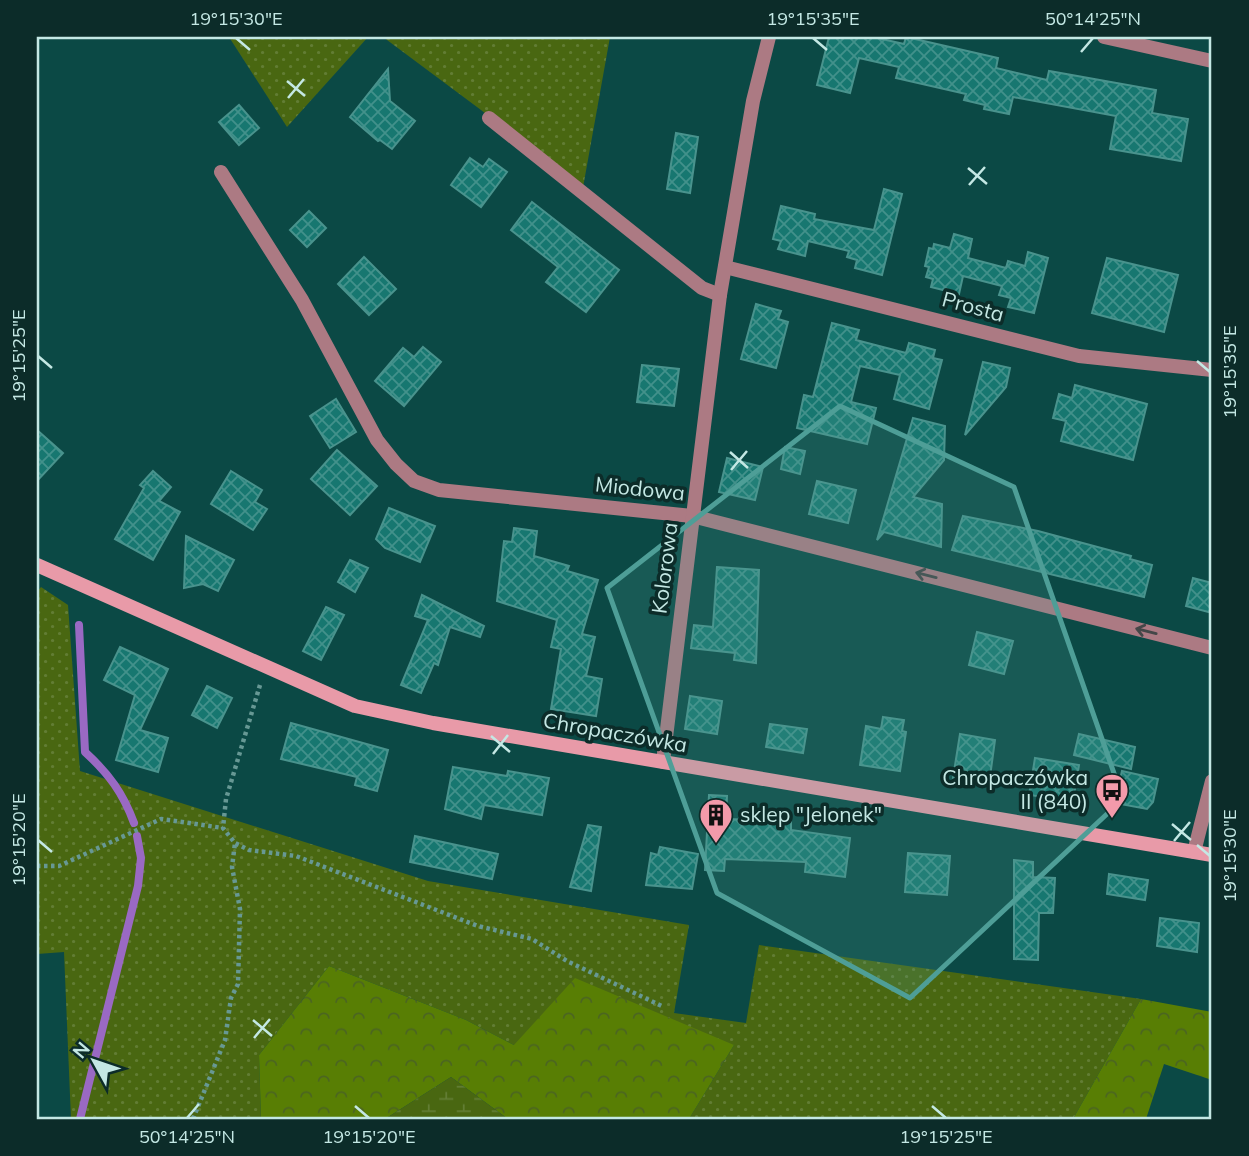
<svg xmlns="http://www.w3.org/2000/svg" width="1249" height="1156" viewBox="0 0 1249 1156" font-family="Mulish,sans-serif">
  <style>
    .grass { fill: url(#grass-dots) }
    .forest { fill: url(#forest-crowns) }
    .wetland { fill: url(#wetland-marsh) }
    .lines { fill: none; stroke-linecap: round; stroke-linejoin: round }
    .stream { stroke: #9a69c3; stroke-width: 8 }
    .building { fill: url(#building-cross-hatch); stroke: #49938d; stroke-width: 2 }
    .path { stroke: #679894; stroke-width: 4.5; stroke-dasharray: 3.5 3.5; stroke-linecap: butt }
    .street { stroke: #ac7a83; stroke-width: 14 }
    .secondary { stroke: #e89aa8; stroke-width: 14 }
    .oneway { stroke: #444748 }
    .marked { fill: #4e9e97; fill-opacity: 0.2; stroke: #4e9e97; stroke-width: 5; stroke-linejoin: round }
    .ticks { fill: none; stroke: #c4e8e4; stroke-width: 2.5 }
    .labels { text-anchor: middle; stroke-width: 7; stroke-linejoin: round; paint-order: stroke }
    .street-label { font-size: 21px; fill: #c4e8e4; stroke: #0c2c29 }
    .poi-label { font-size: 21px; fill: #c4e8e4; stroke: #0c2c29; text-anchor: end }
    .neatline { fill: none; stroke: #c4e8e4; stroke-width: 2.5 }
    .ticks-label { font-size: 18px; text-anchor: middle; fill: #c4e8e4 }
  </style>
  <defs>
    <pattern id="grass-dots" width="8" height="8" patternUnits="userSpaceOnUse" patternTransform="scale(1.75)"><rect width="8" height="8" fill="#496711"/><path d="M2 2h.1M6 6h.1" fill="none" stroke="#627d34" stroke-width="1.8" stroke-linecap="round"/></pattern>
    <pattern id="forest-crowns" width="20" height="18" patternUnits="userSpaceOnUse" patternTransform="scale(1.75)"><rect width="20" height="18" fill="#587e04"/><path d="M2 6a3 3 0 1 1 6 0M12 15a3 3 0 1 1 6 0" fill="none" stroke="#4b6521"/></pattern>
    <pattern id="wetland-marsh" width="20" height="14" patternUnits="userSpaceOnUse" patternTransform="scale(1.75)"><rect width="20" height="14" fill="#496711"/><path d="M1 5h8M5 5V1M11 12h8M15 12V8" fill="none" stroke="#627d34"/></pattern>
    <pattern id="building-cross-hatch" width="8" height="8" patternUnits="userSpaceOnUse" patternTransform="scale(1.75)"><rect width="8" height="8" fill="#177770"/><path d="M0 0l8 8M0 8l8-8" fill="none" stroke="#42918b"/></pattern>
  </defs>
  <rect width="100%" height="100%" fill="#0b4945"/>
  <g class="grass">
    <polygon points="229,37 368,37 287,127"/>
    <polygon points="383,37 610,37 582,193 481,110"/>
    <polygon points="41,587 68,605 80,771 428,881 689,925 674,1013 746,1023 759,945 1141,999 1073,1119 689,1119 734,1045 514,1045 466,1020 329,966 259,1055 261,1119 71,1119 64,952 37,954 37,592"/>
  </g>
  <g class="forest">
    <polygon points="329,966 466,1020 514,1045 575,978 734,1045 689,1119 636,1117 634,1119 508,1119 451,1077 385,1119 261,1119 259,1055"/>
    <polygon points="1141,999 1212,1012 1212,1080 1164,1064 1146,1119 1073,1119"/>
  </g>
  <polygon class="wetland" points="451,1077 508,1119 385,1119"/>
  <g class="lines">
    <g class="stream">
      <path d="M 79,625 L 85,752 C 109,774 123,793 134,823"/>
      <polyline points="80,1119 138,886 141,858 137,836"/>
    </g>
  </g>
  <g class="building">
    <polygon points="829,37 873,37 904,44 906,37 998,58 996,68 1047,80 1049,71 1156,90 1152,113 1188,119 1181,161 1110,149 1116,116 1013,97 1009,114 984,109 985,105 964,100 966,94 896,78 899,67 859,58 850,93 817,85"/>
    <polygon points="388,69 390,101 415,121 392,149 380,140 378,141 350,117"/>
    <polygon points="239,105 259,128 239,145 219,122"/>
    <polygon points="676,133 698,137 690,193 667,189"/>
    <polygon points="470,158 483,167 489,159 507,172 481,207 451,185"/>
    <polygon points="884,189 902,194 882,275 855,268 857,260 847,257 849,251 808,241 805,256 778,249 781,241 773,239 781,206 815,214 814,219 874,230"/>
    <polygon points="532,202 619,270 586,312 546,282 558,267 511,230"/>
    <polygon points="309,211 326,228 307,247 290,230"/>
    <polygon points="954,234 972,239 968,258 1006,268 1008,261 1025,266 1028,252 1048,258 1034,313 1008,307 1011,298 999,295 1002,286 963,276 959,294 931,287 933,279 926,277 929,267 925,266 929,248 933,249 934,244 950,248"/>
    <polygon points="364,257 396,289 369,315 338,284"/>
    <polygon points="1107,258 1178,275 1164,332 1092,313"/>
    <polygon points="756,304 781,311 778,319 788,322 776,368 741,359"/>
    <polygon points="832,323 859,330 856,340 906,353 909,343 935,350 933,358 942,360 929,409 894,399 900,375 860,366 851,402 876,408 867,444 797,428 804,395 813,397"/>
    <polygon points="423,347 441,362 404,406 375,381 403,348 414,357"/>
    <polygon points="983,362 1010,368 1006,387 965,435"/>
    <polygon points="642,365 679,369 674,406 637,402"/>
    <polygon points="1075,385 1147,404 1133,460 1061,441 1066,421 1053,418 1059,394 1072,398"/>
    <polygon points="336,399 356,432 330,448 310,416"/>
    <polygon points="913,418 945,426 944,460 913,497 942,504 941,547 884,532 877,540"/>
    <polygon points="37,430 63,453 37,481"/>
    <polygon points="785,447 805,451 800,474 781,469"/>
    <polygon points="337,450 377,486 350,515 311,479"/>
    <polygon points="727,458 763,467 755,500 719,492"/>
    <polygon points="153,471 171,487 159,501 180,512 153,560 115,539 144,488 140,485"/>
    <polygon points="231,471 262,490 255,502 267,509 253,530 211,504"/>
    <polygon points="817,481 856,490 848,523 809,514"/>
    <polygon points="389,508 435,526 420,562 385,548 376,539"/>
    <polygon points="963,516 1038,531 1131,556 1130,559 1152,565 1144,597 952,550"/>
    <polygon points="514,528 537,531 534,556 569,566 567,571 598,580 582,634 595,637 586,676 602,679 596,716 551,709 561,649 551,647 557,620 497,601 504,541 512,542"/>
    <polygon points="186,536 234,560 218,591 203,584 184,588"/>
    <polygon points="350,560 368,568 355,592 338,582"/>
    <polygon points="717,567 759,570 756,663 734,660 735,653 691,648 694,625 713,627"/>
    <polygon points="1193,578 1212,583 1212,613 1186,606"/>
    <polygon points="422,595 484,626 480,637 450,627 438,665 434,663 421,693 401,685 428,620 415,616"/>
    <polygon points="326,607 344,615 321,660 303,651"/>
    <polygon points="977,632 1013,641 1004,674 969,665"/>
    <polygon points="120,647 168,669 140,730 168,738 158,772 116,760 135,695 104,680"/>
    <polygon points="207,686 232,698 217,728 192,715"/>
    <polygon points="690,696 722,701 717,734 685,729"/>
    <polygon points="883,717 904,720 902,731 906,732 900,771 860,765 866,726 881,729"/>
    <polygon points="291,723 388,750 377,791 355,785 357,777 281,759"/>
    <polygon points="770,724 807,729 803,753 766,747"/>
    <polygon points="960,734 995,740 989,784 953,778"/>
    <polygon points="1079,734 1135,747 1131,769 1074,755"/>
    <polygon points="1035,758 1079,765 1073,801 1029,795"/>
    <polygon points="453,767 507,776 508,771 549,778 542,815 484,805 481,819 445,809"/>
    <polygon points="1122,771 1158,779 1153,802 1147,809 1115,803"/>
    <polygon points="709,795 727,796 726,819 791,821 791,830 850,838 845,877 805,872 806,862 725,859 724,871 705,870"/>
    <polygon points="588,825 601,827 591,891 570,887"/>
    <polygon points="415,836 498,854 492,879 410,862"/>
    <polygon points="660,847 698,854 692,889 646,885 651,853 658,855"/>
    <polygon points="908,853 950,856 947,895 905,892"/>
    <polygon points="1014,860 1033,862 1033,877 1055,878 1053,913 1039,913 1038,960 1014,959"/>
    <polygon points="1109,874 1148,880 1145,900 1107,894"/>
    <polygon points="1160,918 1199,923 1197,952 1157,946"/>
  </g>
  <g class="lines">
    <g class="path">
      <polyline points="260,685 226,799 223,828 235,843 249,850 296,856 478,926 532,939 567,961 664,1007"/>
      <polyline points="37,866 59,866 161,819 223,828"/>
      <polyline points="193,1119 225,1040 231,998 238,984 240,909 232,867 235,843"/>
    </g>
    <g class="street">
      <polyline points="1104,37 1212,61"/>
      <polyline points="489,118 702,288 720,295"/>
      <polyline points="221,172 302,300 377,440 396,464 414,481 439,490 692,516 1212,648"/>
      <polyline points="725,267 1079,356 1212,370"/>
      <polyline points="663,762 720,295 753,101 769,37"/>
      <polyline points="1194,852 1212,781"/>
    </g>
    <polyline class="secondary" points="37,565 355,706 433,723 1212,855"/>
  </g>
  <defs><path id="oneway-shaft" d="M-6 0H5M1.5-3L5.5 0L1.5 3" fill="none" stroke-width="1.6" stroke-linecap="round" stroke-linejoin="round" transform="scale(1.75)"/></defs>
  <g class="oneway">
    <use href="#oneway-shaft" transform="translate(926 575) rotate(-166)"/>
    <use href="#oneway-shaft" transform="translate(1146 631) rotate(-166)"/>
  </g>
  <path class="marked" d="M 840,406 L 1014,487 L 1123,799 L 910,998 L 717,893 L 607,588 Z"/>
  <path class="ticks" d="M 236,38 L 250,50M 813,38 L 827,50M 1081,52 L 1093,38M 287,81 L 305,96M 288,98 L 304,79M 968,168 L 987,184M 969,185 L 985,167M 38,356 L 52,368M 1197,361 L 1210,372M 730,452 L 748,468M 731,470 L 747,451M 491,736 L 510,752M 493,754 L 508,735M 1172,824 L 1191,840M 38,840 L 52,852M 1174,841 L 1190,822M 1197,845 L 1210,856M 253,1020 L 272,1036M 254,1038 L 270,1019M 355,1106 L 369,1118M 932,1106 L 946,1118M 187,1118 L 199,1104"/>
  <defs>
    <symbol id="bus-pin" viewBox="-11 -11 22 30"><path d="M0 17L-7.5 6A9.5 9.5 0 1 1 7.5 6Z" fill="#f39aaa" stroke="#0c2c29"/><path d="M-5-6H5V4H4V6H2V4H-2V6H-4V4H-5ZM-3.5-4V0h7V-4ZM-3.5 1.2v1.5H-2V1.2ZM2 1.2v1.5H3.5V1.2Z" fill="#111"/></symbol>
    <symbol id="building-pin" viewBox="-11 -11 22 30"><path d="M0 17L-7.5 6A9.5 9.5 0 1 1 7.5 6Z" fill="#f39aaa" stroke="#0c2c29"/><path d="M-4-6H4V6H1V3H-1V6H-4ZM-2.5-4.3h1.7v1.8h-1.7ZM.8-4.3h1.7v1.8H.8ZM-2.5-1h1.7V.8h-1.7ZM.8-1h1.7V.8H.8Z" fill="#111"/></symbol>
  </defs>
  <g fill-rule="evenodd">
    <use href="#bus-pin" x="1093" y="771" width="38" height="52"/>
    <use href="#building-pin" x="697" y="796" width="38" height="52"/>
  </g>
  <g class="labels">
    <g class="street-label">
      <text transform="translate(973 307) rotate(15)" y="7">Prosta</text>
      <text transform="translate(640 489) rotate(6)" y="7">Miodowa</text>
      <text transform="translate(665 568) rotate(-83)" y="7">Kolorowa</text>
      <text transform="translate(615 733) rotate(10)" y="7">Chropaczówka</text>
    </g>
    <g class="poi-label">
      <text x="1088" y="785">Chropaczówka<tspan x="1088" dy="24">II (840)</tspan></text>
      <text x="740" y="822" text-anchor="start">sklep "Jelonek"</text>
    </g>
  </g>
  <rect width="1249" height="1156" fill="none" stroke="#0c2c29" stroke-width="77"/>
  <g transform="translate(94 1061) rotate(310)" stroke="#0c2c29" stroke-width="5" paint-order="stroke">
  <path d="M0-5L12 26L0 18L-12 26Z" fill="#c4e8e4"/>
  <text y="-10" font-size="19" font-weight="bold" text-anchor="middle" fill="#c4e8e4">N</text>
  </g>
  <rect x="38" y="38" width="1172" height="1080" class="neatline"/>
  <g class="ticks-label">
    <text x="236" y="25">19°15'30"E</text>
    <text x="813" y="25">19°15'35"E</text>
    <text x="1093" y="25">50°14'25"N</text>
    <text transform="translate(19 356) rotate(-90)" y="6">19°15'25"E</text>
    <text transform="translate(1230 372) rotate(-90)" y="6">19°15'35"E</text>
    <text transform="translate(19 840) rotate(-90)" y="6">19°15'20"E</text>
    <text transform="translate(1230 856) rotate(-90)" y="6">19°15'30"E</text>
    <text x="187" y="1143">50°14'25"N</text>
    <text x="369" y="1143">19°15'20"E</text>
    <text x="946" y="1143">19°15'25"E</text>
  </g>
</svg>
